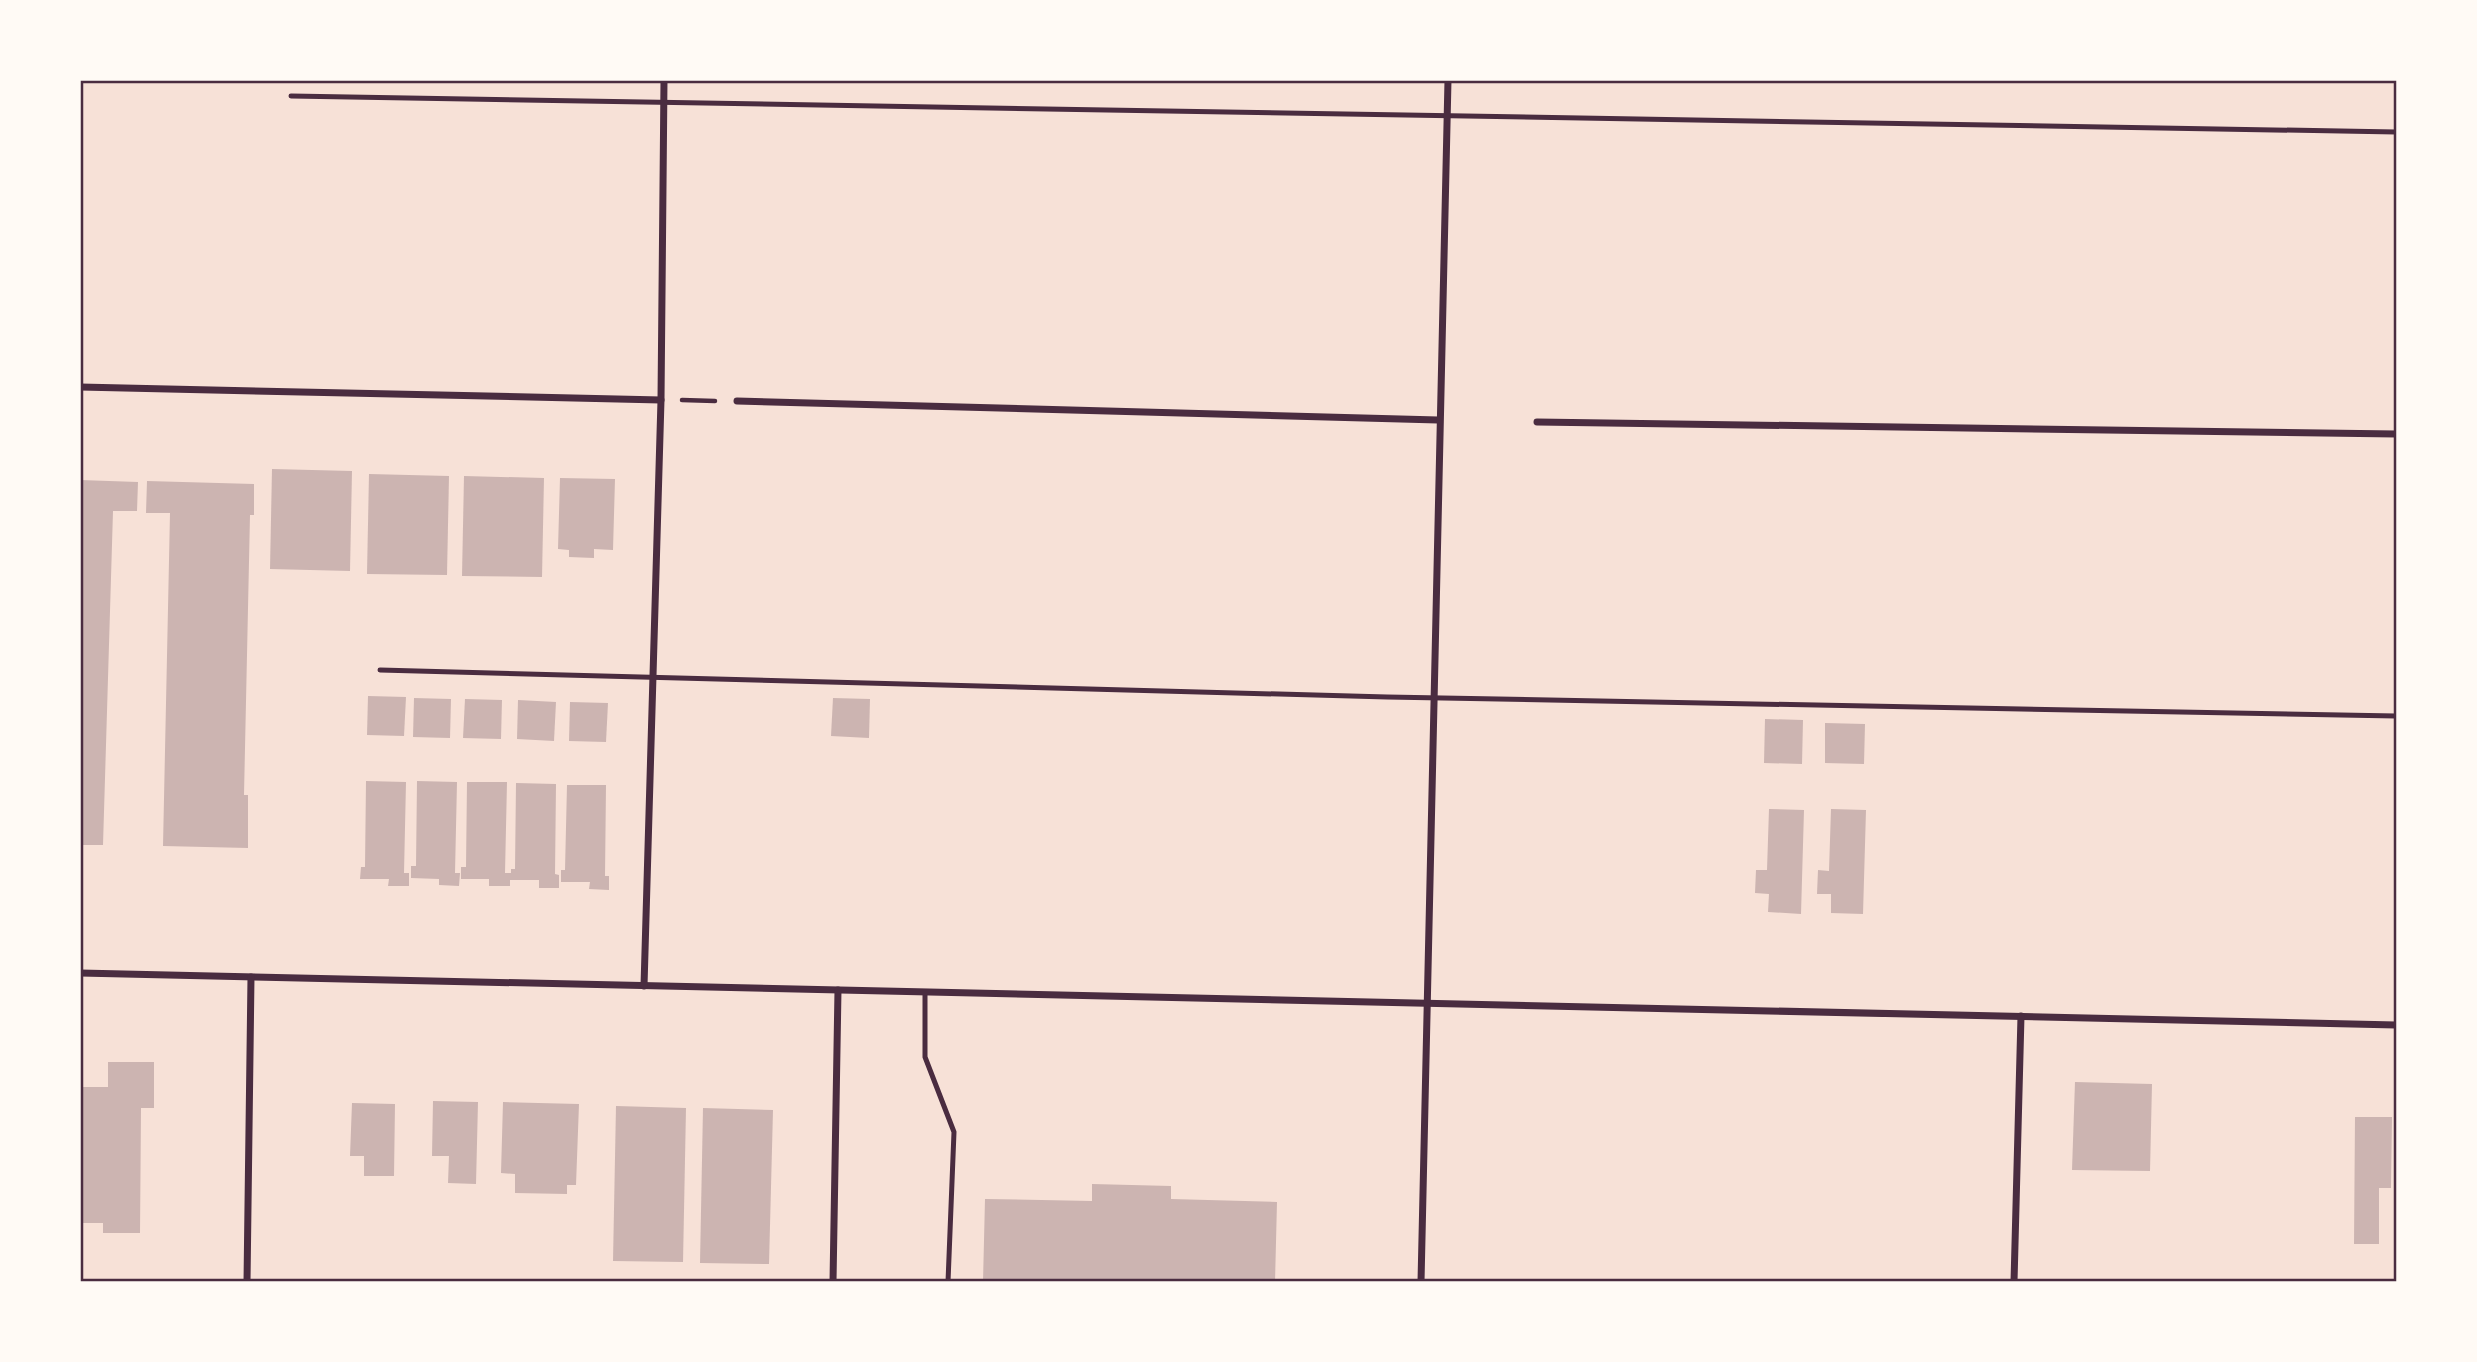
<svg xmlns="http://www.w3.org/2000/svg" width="2477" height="1362" viewBox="0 0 2477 1362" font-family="Jost,sans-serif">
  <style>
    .building { fill: #ccb4b1 }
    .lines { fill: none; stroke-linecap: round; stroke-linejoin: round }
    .path { stroke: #4a2c40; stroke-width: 4.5 }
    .service { stroke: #4a2c40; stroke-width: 5 }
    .minor { stroke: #4a2c40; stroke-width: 7 }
    .neatline { fill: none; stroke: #4a2c40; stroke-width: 2.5 }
  </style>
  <rect width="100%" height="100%" fill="#f7e1d7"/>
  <g class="building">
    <polygon points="272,469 352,471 350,571 270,569"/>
    <polygon points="369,474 449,476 447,575 367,574"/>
    <polygon points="464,476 544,478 542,577 462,576"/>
    <polygon points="560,478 615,479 613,550 594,549 594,558 569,557 569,550 558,549"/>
    <polygon points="80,480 138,482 137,511 113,511 103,845 80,845"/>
    <polygon points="147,481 254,484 254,515 250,515 244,795 248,795 248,848 163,846 170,513 146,513"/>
    <polygon points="368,696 406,697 404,736 367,735"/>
    <polygon points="414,698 451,699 450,738 413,737"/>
    <polygon points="833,698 870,699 869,738 831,736"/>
    <polygon points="465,699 502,700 501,739 463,738"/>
    <polygon points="518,700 556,702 554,741 517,739"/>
    <polygon points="570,702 608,703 606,742 569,741"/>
    <polygon points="1765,719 1803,720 1802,764 1764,763"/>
    <polygon points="1825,723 1865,724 1864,764 1825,763"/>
    <polygon points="366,781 406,782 404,873 409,873 409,886 388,886 389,879 360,879 361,867 365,867"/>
    <polygon points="417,781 457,782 455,873 460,873 459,886 439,885 439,879 411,878 411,866 416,866"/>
    <polygon points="467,782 507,782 505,873 511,873 511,869 515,869 516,783 556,784 555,874 559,875 559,888 539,888 539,880 510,880 510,886 489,886 489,879 461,879 461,867 466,867"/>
    <polygon points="567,785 606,785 605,876 609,876 609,890 589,889 590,882 561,882 561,870 565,870"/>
    <polygon points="1769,809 1804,810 1801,914 1768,912 1769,894 1755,893 1756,870 1767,870"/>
    <polygon points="1831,809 1866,810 1863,914 1831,913 1831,894 1817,894 1818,870 1829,871"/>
    <polygon points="108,1062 154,1062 154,1108 141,1108 140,1233 103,1233 103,1223 80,1223 80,1087 108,1087"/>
    <polygon points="2075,1082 2152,1084 2150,1171 2072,1170"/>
    <polygon points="433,1101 478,1102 476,1184 448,1183 449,1156 432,1156"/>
    <polygon points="503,1102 579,1104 576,1185 567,1185 567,1194 515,1193 515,1174 501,1173"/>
    <polygon points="352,1103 395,1104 394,1176 364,1176 364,1156 350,1156"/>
    <polygon points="616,1106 686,1108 683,1262 613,1261"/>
    <polygon points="703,1108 773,1110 769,1264 700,1263"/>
    <polygon points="2355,1117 2392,1117 2391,1188 2379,1188 2379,1244 2354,1244"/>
    <polygon points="1092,1184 1171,1186 1171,1199 1277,1202 1275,1282 983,1282 985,1199 1092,1201"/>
  </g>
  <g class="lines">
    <polyline class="path" points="682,400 715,401"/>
    <g class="service">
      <polyline points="291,96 2396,132"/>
      <polyline points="380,670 1387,697 2396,716"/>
      <polyline points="925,992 925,1057 954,1132 948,1282"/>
    </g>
    <g class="minor">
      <polyline points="80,387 661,400"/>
      <polyline points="737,401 1438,420"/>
      <polyline points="1537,422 2396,434"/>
      <polyline points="80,973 2396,1025"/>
      <polyline points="644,986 661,400 664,80"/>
      <polyline points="247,1282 251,977"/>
      <polyline points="833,1282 838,990"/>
      <polyline points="1421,1282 1448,80"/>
      <polyline points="2014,1282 2021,1016"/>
    </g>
  </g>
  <rect width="2477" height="1362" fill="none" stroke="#fffaf5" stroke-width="164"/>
  <rect x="82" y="82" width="2313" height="1198" class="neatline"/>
</svg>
